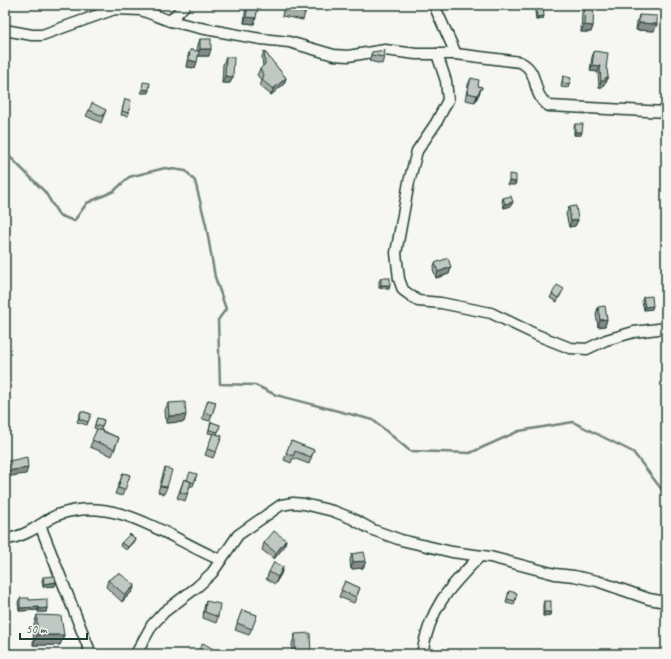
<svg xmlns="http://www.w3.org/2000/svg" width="671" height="659" viewBox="0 0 671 659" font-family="Caveat,sans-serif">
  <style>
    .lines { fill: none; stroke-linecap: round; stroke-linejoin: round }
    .stream { stroke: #72847d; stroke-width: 2.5 }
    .minor-casing { stroke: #1f3d34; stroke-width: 13 }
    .minor { stroke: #f6f6f2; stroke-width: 10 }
    .wall { fill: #a6aca8; stroke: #1f3d34 }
    .shaded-wall { fill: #878c88; stroke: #1f3d34 }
    .building { fill: #c1c8c3; stroke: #1f3d34 }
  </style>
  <rect width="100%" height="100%" fill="#f6f6f2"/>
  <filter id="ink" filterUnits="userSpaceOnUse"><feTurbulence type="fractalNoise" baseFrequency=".025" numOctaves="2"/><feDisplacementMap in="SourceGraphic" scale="8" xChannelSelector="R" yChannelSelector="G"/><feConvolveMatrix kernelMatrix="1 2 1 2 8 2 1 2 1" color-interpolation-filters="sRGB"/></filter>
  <g filter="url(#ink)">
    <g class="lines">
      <polyline class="stream" points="5,152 45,192 59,215 74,221 87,203 114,191 129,177 165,168 186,171 195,181 206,225 215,277 226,309 218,320 220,384 255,385 276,395 373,420 410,451 470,453 519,431 573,422 633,452 666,495"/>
      <defs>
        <g id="minor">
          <path d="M 434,5 L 456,54 L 520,62 C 541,72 530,94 549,106 L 666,112"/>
          <polyline points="170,21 185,5"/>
          <polyline points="5,30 32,35 42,35 115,9 141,10 170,21 200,28 261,39 289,42 334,55 348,56 385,50 416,54 456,54"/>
          <polyline points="437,54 446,81 448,100 436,123 417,151 409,182 396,253 399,279 403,290 418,301 441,303 491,313 537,335 570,348 587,349 606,340 634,332 666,328"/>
          <polyline points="40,525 91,654"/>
          <path d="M 5,540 C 13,538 21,536 28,532 C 39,527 48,518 60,514 C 118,494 171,540 221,560"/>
          <polyline points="136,654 152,625 164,612 197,587 212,573 238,535 281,505 293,503 304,504 333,511 351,518 373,530 401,540 452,552 490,557 555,574 574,576 597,581 649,599 666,602"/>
          <path d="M 422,654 C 430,607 448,589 480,556"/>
        </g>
      </defs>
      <use href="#minor" class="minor-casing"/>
      <use href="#minor" class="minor"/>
    </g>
    <g class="wall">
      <polygon points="246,5 258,5 254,24 244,23"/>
      <polygon points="284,5 307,5 305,13 303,20 282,16"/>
      <polygon points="585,5 593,26 591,32 581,32 582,12"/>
      <polygon points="536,7 543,19 536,20 535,11"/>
      <polygon points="639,15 657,24 654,31 636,30 637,22"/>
      <polygon points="200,39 209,56 198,56 195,68 186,67 188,56 190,50 197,51 198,45"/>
      <polygon points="264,51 286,78 284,84 271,95 260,86 262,81 257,75 260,69 263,67 262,57"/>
      <polygon points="594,51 606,69 608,77 606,83 604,84 602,87 599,87 598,72 590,71 592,57"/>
      <polygon points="372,52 384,57 382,64 369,61"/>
      <polygon points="226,57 233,77 230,83 222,83 223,64"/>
      <polygon points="563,76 569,85 568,88 561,87"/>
      <polygon points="471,78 478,86 482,87 479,94 475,102 465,100 468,85"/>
      <polygon points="125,99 129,113 128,116 121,115"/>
      <polygon points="89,110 106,110 101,123 86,116"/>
      <polygon points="575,124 581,135 574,135 574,127"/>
      <polygon points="503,198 511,206 504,208 502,201"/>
      <polygon points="569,207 578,220 575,226 569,227 566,214"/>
      <polygon points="435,263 451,267 449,274 436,278 433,269"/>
      <polygon points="381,278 390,285 389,289 379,288 379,281"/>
      <polygon points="562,292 557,302 550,298 552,294"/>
      <polygon points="643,297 652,309 644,310 642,301"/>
      <polygon points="598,307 607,319 605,326 598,327 596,314"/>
      <polygon points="208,400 216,402 210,421 202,419"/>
      <polygon points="168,403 184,422 166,423 165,410"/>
      <polygon points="81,411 91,414 87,425 77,422"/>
      <polygon points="97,418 104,420 101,430 119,438 112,456 90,447 97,429 94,428"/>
      <polygon points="211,422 220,425 217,435 222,436 213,458 205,455 213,434 208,433"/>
      <polygon points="291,441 314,450 309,464 293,458 291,463 284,460"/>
      <polygon points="165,468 167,487 164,494 158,492"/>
      <polygon points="123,473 130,475 122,496 115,494"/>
      <polygon points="197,474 193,486 190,486 185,501 177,498 184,479 187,480"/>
      <polygon points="286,540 284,547 274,559 262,550 264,543"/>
      <polygon points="121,543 134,543 127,550 120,546"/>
      <polygon points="352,554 366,561 363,568 351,569 350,560"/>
      <polygon points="283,567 281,574 275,584 266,579 269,572"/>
      <polygon points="43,577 55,586 43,587 42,581"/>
      <polygon points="108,580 135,585 132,592 122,602 106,587"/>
      <polygon points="345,581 360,588 354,603 339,597"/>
      <polygon points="509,591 515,601 514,605 506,603"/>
      <polygon points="20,598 29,600 47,608 46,612 38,612 38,610 19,611 18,602"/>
      <polygon points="206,601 218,617 216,623 203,618 204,608"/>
      <polygon points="544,601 551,612 550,615 543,616 543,605"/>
      <polygon points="242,610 257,615 249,635 235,630"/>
      <polygon points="37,615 64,635 60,645 33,645 34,625"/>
      <polygon points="295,634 311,654 292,654 292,644"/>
    </g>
    <g class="shaded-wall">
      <polygon points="639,5 655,5 638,7"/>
      <polygon points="544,16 543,19 536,20 537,17"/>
      <polygon points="246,17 256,18 254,24 244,23"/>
      <polygon points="639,23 657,24 654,31 636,30"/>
      <polygon points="584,25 593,26 591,32 581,32"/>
      <polygon points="200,49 211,49 209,56 197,56"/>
      <polygon points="189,60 197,62 195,68 186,67"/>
      <polygon points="592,65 600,66 598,72 590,71"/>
      <polygon points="225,76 233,77 230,83 222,83"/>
      <polygon points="608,77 606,83 604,84 602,87 599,87 601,81 605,78"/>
      <polygon points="286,78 284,84 271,95 273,89"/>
      <polygon points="482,87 479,94 475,102 477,95"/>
      <polygon points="142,89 149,90 148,93 141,93"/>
      <polygon points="575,132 582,132 581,135 574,135"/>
      <polygon points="509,181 516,182 515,185 507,185"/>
      <polygon points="513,202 511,206 504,208 505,204"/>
      <polygon points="578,220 575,226 569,227 571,221"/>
      <polygon points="451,267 449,274 436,278 438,272"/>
      <polygon points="381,285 390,285 389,289 379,288"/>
      <polygon points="653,306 652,309 644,310 645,307"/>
      <polygon points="607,319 605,326 598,327 600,320"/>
      <polygon points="186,415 184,422 166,423 169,416"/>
      <polygon points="28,468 26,474 5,477 6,471"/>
      <polygon points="135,539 134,543 127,550 128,547"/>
      <polygon points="286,540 284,547 274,559 276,553"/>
      <polygon points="366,561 363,568 351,569 353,562"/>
      <polygon points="283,567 281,574 275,584 278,577"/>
      <polygon points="56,582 55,586 43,587 44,584"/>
      <polygon points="135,585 132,592 122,602 125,595"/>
      <polygon points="39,607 38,610 19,611 20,608"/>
      <polygon points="47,608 46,612 38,612 39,609"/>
      <polygon points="544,612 551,612 550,615 543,616"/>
      <polygon points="37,635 64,635 60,645 33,645"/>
    </g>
    <g class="building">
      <polygon points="248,5 258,5 256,18 246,17"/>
      <polygon points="285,5 307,5 305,13 284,9"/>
      <polygon points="585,5 594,6 593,26 584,25"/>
      <polygon points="536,7 543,7 544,16 537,17"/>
      <polygon points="639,15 657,16 657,24 639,23"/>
      <rect x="200" y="39" width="11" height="10"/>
      <polygon points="190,50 199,51 197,62 189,60"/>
      <polygon points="385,50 384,57 371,55 372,52"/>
      <polygon points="264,51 286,78 273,89 262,80 264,75 260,69 265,64"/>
      <polygon points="594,51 608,53 606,69 607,69 608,77 605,78 605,81 601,81 600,66 592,65"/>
      <polygon points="226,57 234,57 233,77 225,76"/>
      <polygon points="563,76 571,78 569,85 562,83"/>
      <polygon points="471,78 479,80 478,86 482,87 477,95 467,93"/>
      <polygon points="143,82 150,83 149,90 142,89"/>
      <polygon points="125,99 131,100 129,113 122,111"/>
      <polygon points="92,103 106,110 103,116 89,110"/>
      <polygon points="575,124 583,124 582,132 575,132"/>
      <polygon points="509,174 516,175 516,182 509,181"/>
      <polygon points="511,196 513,202 505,204 503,198"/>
      <polygon points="576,206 578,220 571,221 569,207"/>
      <polygon points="448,258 451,267 438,272 435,263"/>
      <rect x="381" y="278" width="9" height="7"/>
      <polygon points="557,285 564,289 558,298 552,294"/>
      <polygon points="652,296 653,306 645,307 643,297"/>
      <polygon points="605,306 607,319 600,320 598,307"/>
      <polygon points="208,400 216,402 212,415 204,412"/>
      <polygon points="185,402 186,415 169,416 168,403"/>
      <polygon points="81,411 91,414 88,422 79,419"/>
      <polygon points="97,418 104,420 102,427 95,425"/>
      <polygon points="211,422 220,425 218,432 209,430"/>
      <polygon points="97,429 119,438 114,449 92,440"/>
      <polygon points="213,433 222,436 216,452 207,449"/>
      <polygon points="291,441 314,450 311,457 295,451 293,456 286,453"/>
      <polygon points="27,457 28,468 6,471 7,489 5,488 5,462"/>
      <polygon points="165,468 172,470 167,487 160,486"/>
      <polygon points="190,472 197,474 194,483 187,480"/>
      <polygon points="123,473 130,475 125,490 118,488"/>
      <polygon points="184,479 191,482 187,494 180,492"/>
      <polygon points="274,531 286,540 276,553 264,543"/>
      <polygon points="130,534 135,539 128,547 121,543"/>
      <polygon points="364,552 366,561 353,562 352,554"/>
      <polygon points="274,562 283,567 278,577 269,572"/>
      <polygon points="119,573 135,585 125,595 108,580"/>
      <polygon points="55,576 56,582 44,584 43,577"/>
      <polygon points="345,581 360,588 356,597 341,590"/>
      <polygon points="509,591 517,593 515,601 507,599"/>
      <polygon points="20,598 29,598 29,600 47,599 47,608 39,609 39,607 20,608"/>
      <polygon points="206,601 220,604 218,617 205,612"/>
      <rect x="544" y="601" width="7" height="11"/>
      <polygon points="242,610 257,615 252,629 237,623"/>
      <polygon points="37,615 61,616 64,635 37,635"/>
      <polygon points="310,633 311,654 295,654 295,634"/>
      <polygon points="203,643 215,650 212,654 196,654"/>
    </g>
  </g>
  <rect width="671" height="659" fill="none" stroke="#f6f6f2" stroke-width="20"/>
  <rect x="10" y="10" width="651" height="639" fill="none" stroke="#1f3d34" stroke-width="1.5" filter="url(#ink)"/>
  <path d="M20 633v6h67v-6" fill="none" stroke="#1f3d34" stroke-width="2"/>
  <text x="26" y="633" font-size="12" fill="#1f3d34" stroke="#f6f6f2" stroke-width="3" paint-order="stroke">50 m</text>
</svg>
